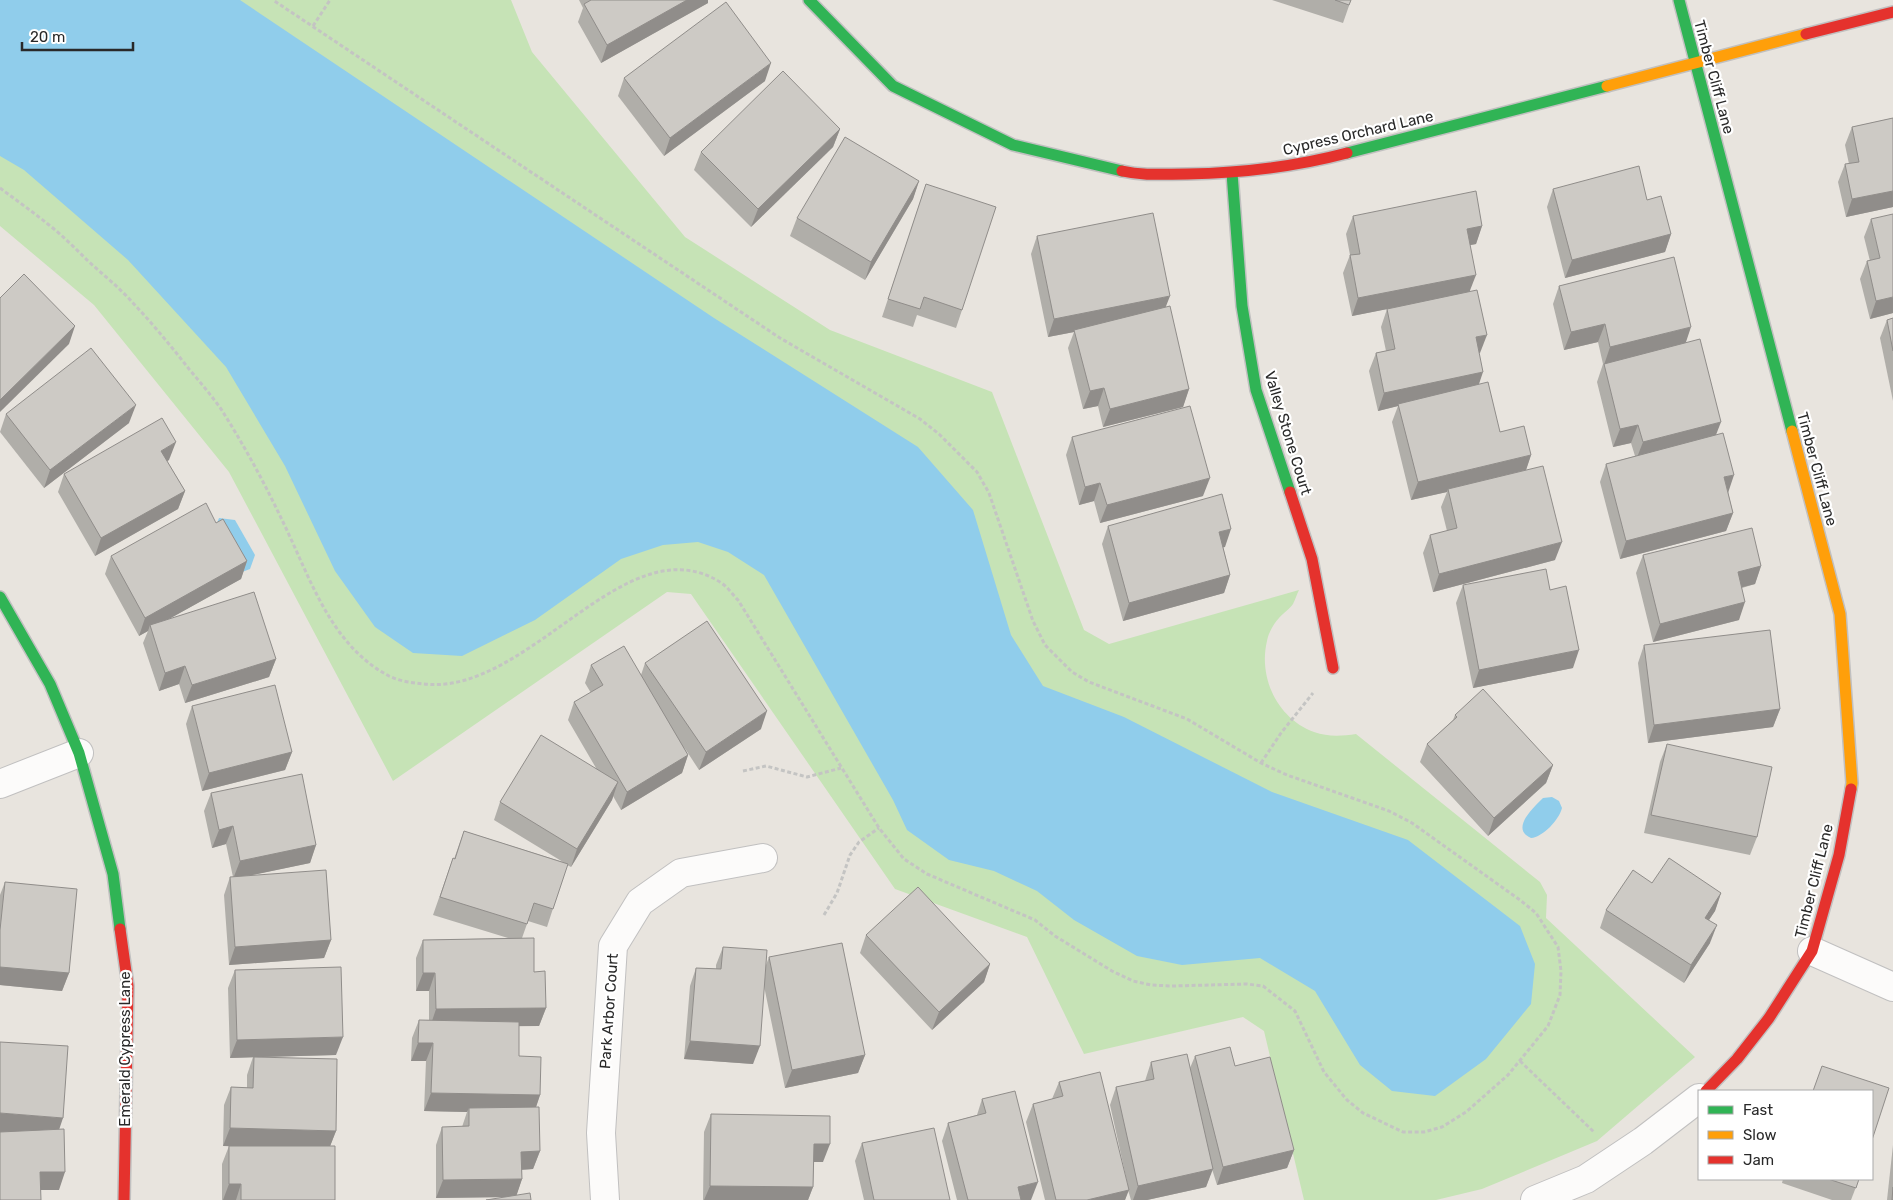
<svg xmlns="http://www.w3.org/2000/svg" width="1893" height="1200" viewBox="0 0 1893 1200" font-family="Rubik,sans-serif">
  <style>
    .green { fill: #c6e3b6 }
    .water { fill: #90cdeb }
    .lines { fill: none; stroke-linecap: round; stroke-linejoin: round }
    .street-casing { stroke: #c1c0c0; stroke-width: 30 }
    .fast-casing { stroke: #c1c0c0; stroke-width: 14 }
    .slow-casing { stroke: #c1c0c0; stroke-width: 14 }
    .jam-casing { stroke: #c1c0c0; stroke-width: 14 }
    .path { stroke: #c4c4c3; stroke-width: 3; stroke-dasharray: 4 2.5; stroke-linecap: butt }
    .street { stroke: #fcfbfa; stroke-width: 28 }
    .fast { stroke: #30b455; stroke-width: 11 }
    .slow { stroke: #ff9f0a; stroke-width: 11 }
    .jam { stroke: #e5322d; stroke-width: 11 }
    .wall { fill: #b0aea9 }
    .shaded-wall { fill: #908d8a }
    .building { fill: #cdcac5; stroke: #908d8a }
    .labels { text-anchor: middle; stroke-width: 4.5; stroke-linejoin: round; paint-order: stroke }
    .street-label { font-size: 15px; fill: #292929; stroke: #fff }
  </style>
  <rect width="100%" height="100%" fill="#e8e4de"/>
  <path class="green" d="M 0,0 L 511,0 L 532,52 L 685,237 L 830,330 L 992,392 L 1084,630 L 1109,644 L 1299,590 C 1297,594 1295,600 1293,604 C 1290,609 1283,613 1279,618 C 1274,623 1268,634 1267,641 C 1258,678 1278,719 1314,732 C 1328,737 1342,736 1356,734 L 1540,882 L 1547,895 L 1546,918 L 1695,1057 L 1597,1141 L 1482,1189 L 1436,1200 L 1304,1200 L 1264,1031 L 1243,1017 L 1084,1054 L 1027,937 L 895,889 L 691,594 L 667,592 L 393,781 L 229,472 L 94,305 L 0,226 Z"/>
  <g class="water">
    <polygon points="0,0 240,0 714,318 918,447 973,510 1011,635 1043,686 1124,717 1272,792 1408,840 1520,926 1535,964 1531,1004 1486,1059 1435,1096 1392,1091 1360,1065 1315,991 1260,958 1182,965 1137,956 1074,920 1037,891 994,871 949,860 907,830 893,800 764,575 728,552 698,542 663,545 621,559 535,620 462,656 413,653 375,627 335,571 285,466 226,367 128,260 24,170 0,156"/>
    <polygon points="219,518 235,520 255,555 250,569 242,572 217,523"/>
    <path d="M 1552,797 L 1559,801 L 1562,808 C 1559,820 1543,837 1531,838 C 1510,829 1533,808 1543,798 Z"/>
  </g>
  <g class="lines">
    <defs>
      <g id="street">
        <polyline points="0,784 79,753"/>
        <polyline points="1812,951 1893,987"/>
        <polyline points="605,1200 601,1133 613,946 640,902 681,873 763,858"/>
        <polyline points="1535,1200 1586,1179 1643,1141 1699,1098"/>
      </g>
      <g id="fast">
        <polyline points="809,0 893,86 1013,145 1122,171"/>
        <polyline points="1679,0 1792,431"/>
        <polyline points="1347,153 1607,86"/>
        <polyline points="1232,173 1242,306 1256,390 1290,492"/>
        <polyline points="0,597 50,684 79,753 113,874 120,929"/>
      </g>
      <g id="slow">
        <polyline points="1607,86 1806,34"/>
        <polyline points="1792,431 1840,614 1852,783 1851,789"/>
      </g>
      <g id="jam">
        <polyline points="1806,34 1893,12"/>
        <path d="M 1122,171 C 1144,176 1164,174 1187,174 C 1241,173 1294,167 1347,153"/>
        <polyline points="1290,492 1312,559 1333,668"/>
        <polyline points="120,929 128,986 124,1200"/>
        <polyline points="1706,1091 1737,1059 1769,1018 1812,951 1839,855 1851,789"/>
      </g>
    </defs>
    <use href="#street" class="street-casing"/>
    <use href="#fast" class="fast-casing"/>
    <use href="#slow" class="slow-casing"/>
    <use href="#jam" class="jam-casing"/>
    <g class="path">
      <polyline points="313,26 330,0"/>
      <path d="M 0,188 C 16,200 33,212 49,225 C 63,236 75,248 87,260 C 102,274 119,287 132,302 C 152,323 171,346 189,369 C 200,382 211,395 221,409 C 244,445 265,484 283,522 C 310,577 330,645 389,676 C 399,681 412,683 424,684 C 529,696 625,523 720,582 C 727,586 732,594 738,600 L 879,828 L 904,859 L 927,874 L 1035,920 L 1055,936 L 1112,971 L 1133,981 L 1151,985 L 1172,986 L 1247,984 L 1263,986 L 1295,1011 L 1324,1072 L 1347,1100 L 1363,1113 L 1403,1132 L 1424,1132 L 1442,1127 L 1466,1112 L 1508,1075 L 1548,1026 L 1560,995 L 1561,971 L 1558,947 L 1536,913 L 1520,900 L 1412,823 L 1389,811 L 1287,775 L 1261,763 L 1187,719 L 1089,682 L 1072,672 L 1045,645 L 1033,621 L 989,493 L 977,472 L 939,434 L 920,419 L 780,338 L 273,0"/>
      <polyline points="1261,763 1281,733 1313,693"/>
      <polyline points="743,771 766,766 807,777 841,768"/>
      <polyline points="824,915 837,893 850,855 859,842 879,828"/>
      <polyline points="1520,1061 1595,1133"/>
    </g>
    <use href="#street" class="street"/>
    <use href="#fast" class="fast"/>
    <use href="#slow" class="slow"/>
    <use href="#jam" class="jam"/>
  </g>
  <g class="wall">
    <polygon points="579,0 708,0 708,3 601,63 578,22 583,8"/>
    <polygon points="1272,0 1351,0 1343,23"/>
    <polygon points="624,78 765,81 664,156 618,96"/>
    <polygon points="1893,118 1893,207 1846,217 1838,182 1845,164 1849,164 1845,145 1852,127"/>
    <polygon points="840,129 833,147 751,227 694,170 701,152"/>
    <polygon points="919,181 913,199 865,280 790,236 797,218"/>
    <polygon points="926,184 962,310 956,328 917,315 913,327 882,317"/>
    <polygon points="1553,189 1671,234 1665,252 1565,278 1547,207"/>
    <polygon points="1353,216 1482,226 1476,244 1470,245 1470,292 1480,353 1479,353 1478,385 1500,432 1531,455 1526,470 1555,560 1433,592 1423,553 1430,535 1447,531 1441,507 1447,492 1411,500 1392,422 1398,406 1378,411 1369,371 1376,353 1386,351 1381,327 1387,309 1352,316 1343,273 1350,255 1346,234"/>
    <polygon points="1871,219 1893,313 1870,319 1860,279 1867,261 1870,261 1864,237"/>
    <polygon points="1037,236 1165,307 1189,389 1183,407 1103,427 1098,406 1083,409 1068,348 1074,332 1048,337 1031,254"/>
    <polygon points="1559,286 1685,343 1716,435 1728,492 1733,513 1726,531 1620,559 1600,482 1606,464 1635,456 1631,443 1613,447 1597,382 1603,364 1598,342 1564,350 1553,304"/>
    <polygon points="1893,318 1893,401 1880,338 1887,320"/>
    <polygon points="6,414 129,423 44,488 0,432"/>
    <polygon points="1072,437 1203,496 1100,523 1094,501 1079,505 1066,455"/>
    <polygon points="169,460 167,461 185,491 178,509 95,556 58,492 64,474"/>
    <polygon points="216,523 247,561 241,579 167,620 276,659 269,677 185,703 179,684 159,691 143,643 148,631 139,636 105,574 111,556"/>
    <polygon points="1108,526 1225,547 1223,547 1230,575 1224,593 1123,621 1102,544"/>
    <polygon points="1643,555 1761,566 1755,584 1742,588 1739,620 1653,642 1636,573"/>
    <polygon points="1463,585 1550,590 1573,668 1473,688 1456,603"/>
    <polygon points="1644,645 1780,709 1773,727 1648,743 1638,663"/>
    <polygon points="645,663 761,729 699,770 684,747 688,755 682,773 621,810 613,796 612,800 571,867 567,865 547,927 528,921 522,938 546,1008 539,1026 519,1026 519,1056 540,1095 536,1107 540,1151 533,1169 522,1170 522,1179 516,1196 506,1197 436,1198 436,1145 442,1127 462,1127 467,1112 424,1111 426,1061 411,1061 412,1038 419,1020 429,1020 429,991 416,991 416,958 423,940 508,938 433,915 453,858 454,859 464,831 563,862 494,820 500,802 596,768 568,720 574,702 591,693 585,683 591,665 641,675"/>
    <polygon points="192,706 292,752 285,770 202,791 186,724"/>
    <polygon points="1455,715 1553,765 1546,783 1488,836 1420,762 1427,744 1453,720"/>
    <polygon points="1667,744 1757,837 1750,855 1644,833 1660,762"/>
    <polygon points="211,793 316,845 310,863 252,875 331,940 324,958 229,965 224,895 230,877 233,877 226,844 212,848 204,811"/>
    <polygon points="5,882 69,973 62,991 0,985 0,895"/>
    <polygon points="1652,883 1721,893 1715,911 1709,920 1710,943 1684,983 1600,928 1606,910"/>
    <polygon points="866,935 990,964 984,982 932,1030 860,953"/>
    <polygon points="723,947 766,965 769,957 865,1055 858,1073 785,1088 764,986 753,1064 684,1059 690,986 696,968 716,969 716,965"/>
    <polygon points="235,970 336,1055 260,1057 336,1131 330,1146 335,1200 222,1200 222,1164 229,1146 223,1146 224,1105 231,1087 247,1088 247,1075 253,1057 230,1058 228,988"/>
    <polygon points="1195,1056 1235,1066 1294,1150 1287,1168 1217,1185 1212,1169 1206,1187 1147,1200 1131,1200 1128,1190 1125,1200 1045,1200 1026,1122 1033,1104 1052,1099 1059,1082 1128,1186 1110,1105 1116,1087 1145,1081 1151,1062 1190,1068"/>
    <polygon points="982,1099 1031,1200 957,1200 942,1141 948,1123 977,1115"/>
    <polygon points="711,1114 823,1162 814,1162 813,1187 808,1200 703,1200 704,1132"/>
    <polygon points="862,1143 950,1200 864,1200 855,1161"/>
    <polygon points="1893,1145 1893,1200 1887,1200"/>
    <polygon points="1783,1179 1859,1179 1851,1200 1832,1200 1782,1183"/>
  </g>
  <g class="shaded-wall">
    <polygon points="687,0 708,0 708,3 601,63 607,45"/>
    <polygon points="771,63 765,81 664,156 670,138"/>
    <polygon points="840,129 833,147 751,227 758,209"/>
    <polygon points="919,181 913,199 865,280 871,262"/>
    <polygon points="1893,191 1893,207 1846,217 1852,199"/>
    <polygon points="1482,226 1476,244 1460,247 1467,229"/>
    <polygon points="1671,234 1665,252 1565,278 1572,260"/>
    <polygon points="1476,275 1469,293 1352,316 1358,298"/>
    <polygon points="1170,296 1163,314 1074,330 1074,332 1048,337 1054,319"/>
    <polygon points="1893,297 1893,313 1870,319 1876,301"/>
    <polygon points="1605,324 1598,342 1564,350 1571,332"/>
    <polygon points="75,326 69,344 0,412 0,400"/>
    <polygon points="1691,327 1685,345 1604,365 1610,347"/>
    <polygon points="1487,335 1480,353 1470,355 1476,337"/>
    <polygon points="1483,372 1477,390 1398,404 1398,406 1378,411 1384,393"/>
    <polygon points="1104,388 1098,406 1083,409 1090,391"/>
    <polygon points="1189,389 1183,407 1103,427 1110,409"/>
    <polygon points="136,405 129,423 44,488 50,470"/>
    <polygon points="1721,422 1714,440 1636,460 1643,442"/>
    <polygon points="1638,425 1631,443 1613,447 1620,429"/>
    <polygon points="176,442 169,460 154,469 161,451"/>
    <polygon points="1531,455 1525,473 1448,489 1447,492 1411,500 1418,482"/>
    <polygon points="1734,475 1728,493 1724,477"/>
    <polygon points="1210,478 1203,496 1100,523 1107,505"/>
    <polygon points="1100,483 1094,501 1079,505 1085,487"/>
    <polygon points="185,491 178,509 95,556 101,538"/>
    <polygon points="1733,513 1726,531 1620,559 1626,541"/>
    <polygon points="1231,529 1225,547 1212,550 1219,532"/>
    <polygon points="1562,542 1555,560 1433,592 1439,574"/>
    <polygon points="247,561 241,579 151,629 150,625 148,631 139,636 145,618"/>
    <polygon points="1761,566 1755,584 1731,590 1738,572"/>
    <polygon points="1230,575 1224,593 1123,621 1129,603"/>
    <polygon points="1745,602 1739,620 1653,642 1660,624"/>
    <polygon points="1579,650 1573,668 1473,688 1479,670"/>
    <polygon points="276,659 269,677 185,703 192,685"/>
    <polygon points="185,666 179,684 159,691 165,673"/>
    <polygon points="1780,709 1773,727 1648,743 1654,725"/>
    <polygon points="767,711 761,729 699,770 706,752"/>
    <polygon points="292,752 285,770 202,791 209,773"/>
    <polygon points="688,755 682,773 621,810 627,792"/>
    <polygon points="1553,765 1546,783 1488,836 1494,818"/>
    <polygon points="618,782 612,800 571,867 577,849"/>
    <polygon points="233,826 226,844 212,848 219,830"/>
    <polygon points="316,845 310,863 233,879 240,861"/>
    <polygon points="1721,893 1715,911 1698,936 1705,918"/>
    <polygon points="1717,925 1710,943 1684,983 1691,965"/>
    <polygon points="331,940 324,958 229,965 235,947"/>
    <polygon points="990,964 984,982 932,1030 939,1012"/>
    <polygon points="0,967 69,973 62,991 0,985"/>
    <polygon points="423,973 435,973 429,991 416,991"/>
    <polygon points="546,1008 539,1026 430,1027 436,1009"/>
    <polygon points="343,1037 336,1055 230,1058 237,1040"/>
    <polygon points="690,1041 760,1046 753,1064 684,1059"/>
    <polygon points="418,1043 433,1043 426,1061 411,1061"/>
    <polygon points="865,1055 858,1073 785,1088 792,1070"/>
    <polygon points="431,1093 540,1095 534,1113 469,1108 467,1112 424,1111"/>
    <polygon points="0,1113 63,1118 57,1136 0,1132"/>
    <polygon points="230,1128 336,1131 329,1149 223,1146"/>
    <polygon points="814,1144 830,1144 823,1162 807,1162"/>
    <polygon points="1294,1150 1287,1168 1217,1185 1223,1167"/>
    <polygon points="540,1151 533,1169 515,1170 521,1152"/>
    <polygon points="1213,1169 1206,1187 1147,1200 1133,1200 1138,1186"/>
    <polygon points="40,1172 65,1172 59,1190 34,1190"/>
    <polygon points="522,1179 516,1197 436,1198 443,1180"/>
    <polygon points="1038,1182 1031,1200 1013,1200 1018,1187"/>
    <polygon points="229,1184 241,1184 236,1200 223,1200"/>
    <polygon points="710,1186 813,1187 808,1200 704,1200"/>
    <polygon points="1129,1190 1125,1200 1087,1200"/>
  </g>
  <g class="building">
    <polygon points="591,0 687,0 607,45 584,4"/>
    <polygon points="1335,0 1351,0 1349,5"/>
    <polygon points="726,2 771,63 670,138 624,78"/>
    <polygon points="783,71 840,129 758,209 701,152"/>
    <polygon points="1893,118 1893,191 1852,199 1845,164 1859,162 1852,127"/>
    <polygon points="845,137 919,181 871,262 797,218"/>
    <polygon points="1639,166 1647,200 1661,196 1671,234 1572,260 1553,189"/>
    <polygon points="926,184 996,207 962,310 924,297 920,309 888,299"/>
    <polygon points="1476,191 1482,226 1467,229 1476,275 1358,298 1350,255 1360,254 1353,216"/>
    <polygon points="1153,213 1170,296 1054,319 1037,236"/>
    <polygon points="1893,214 1893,297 1876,301 1867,261 1880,258 1871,219"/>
    <polygon points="1674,257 1691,327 1610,347 1605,324 1571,332 1559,286"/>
    <polygon points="24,274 75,326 0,400 0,298"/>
    <polygon points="1477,290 1487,335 1476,337 1483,372 1384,393 1376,353 1395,349 1387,309"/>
    <polygon points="1170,306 1189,389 1110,409 1104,388 1090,391 1074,330"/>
    <polygon points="1893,318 1893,351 1887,320"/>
    <polygon points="1700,339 1721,422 1643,442 1638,425 1620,429 1604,364"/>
    <polygon points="91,348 136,405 50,470 6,414"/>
    <polygon points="1488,382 1500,432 1524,426 1531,455 1418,482 1398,404"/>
    <polygon points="1190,406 1210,478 1107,505 1100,483 1085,487 1072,437"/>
    <polygon points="162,418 176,442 161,451 185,491 101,538 64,474"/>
    <polygon points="1723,433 1734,475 1724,477 1733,513 1626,541 1606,464"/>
    <polygon points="1543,466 1562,542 1439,574 1430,535 1457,528 1448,489"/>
    <polygon points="1222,494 1231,529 1219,532 1230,575 1129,603 1108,526"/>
    <polygon points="206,503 216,523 223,519 247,561 145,618 111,556"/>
    <polygon points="1752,528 1761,566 1738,572 1745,602 1660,624 1643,555"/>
    <polygon points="1546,569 1550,590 1566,586 1579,650 1479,670 1463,585"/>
    <polygon points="254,592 276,659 192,685 185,666 165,673 150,625"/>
    <polygon points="707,621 767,711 706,752 645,663"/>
    <polygon points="1770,630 1780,709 1654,725 1644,645"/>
    <polygon points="624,646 688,755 627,792 574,702 603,685 591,665"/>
    <polygon points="275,685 292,752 209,773 192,706"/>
    <polygon points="1483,689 1553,765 1494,818 1427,744 1457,717 1455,715"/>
    <polygon points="541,735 618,782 577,849 500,802"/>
    <polygon points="1667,744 1772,767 1757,837 1651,815"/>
    <polygon points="302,774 316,845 240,861 233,826 219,830 211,793"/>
    <polygon points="464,831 568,864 553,909 534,903 527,924 440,897 453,858 455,859"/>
    <polygon points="1669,858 1721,893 1705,918 1717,925 1691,965 1606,910 1633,870 1652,883"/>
    <polygon points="326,870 331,940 235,947 230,877"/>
    <polygon points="5,882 77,889 69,973 0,967 0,930"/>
    <polygon points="918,887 990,964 939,1012 866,935"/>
    <polygon points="534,938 534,972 545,971 546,1008 436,1009 435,973 423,973 423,940"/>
    <polygon points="842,943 865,1055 792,1070 769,957"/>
    <polygon points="723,947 767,950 760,1046 690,1041 696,968 721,969"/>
    <polygon points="341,967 343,1037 237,1040 235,970"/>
    <polygon points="419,1020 519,1022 519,1056 541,1057 540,1095 431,1093 433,1043 418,1043"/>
    <polygon points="0,1042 68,1046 63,1118 0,1113"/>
    <polygon points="1230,1047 1235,1066 1270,1057 1294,1150 1223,1167 1195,1056"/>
    <polygon points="1187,1054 1213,1169 1138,1186 1116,1087 1154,1079 1151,1062"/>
    <polygon points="254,1057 337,1059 336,1131 230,1128 231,1087 253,1088"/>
    <polygon points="1822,1066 1889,1088 1872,1140 1872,1091 1813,1091"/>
    <polygon points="1100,1072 1129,1190 1087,1200 1056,1200 1033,1104 1063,1096 1059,1082"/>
    <polygon points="1015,1091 1038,1182 1018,1187 1021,1200 968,1200 948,1123 986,1113 982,1099"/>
    <polygon points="539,1107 540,1151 521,1152 522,1179 443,1180 442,1127 469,1126 469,1108"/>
    <polygon points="711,1114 830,1116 830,1144 814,1144 813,1187 710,1186"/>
    <polygon points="934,1128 950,1200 874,1200 862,1143"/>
    <polygon points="64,1129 65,1172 40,1172 41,1200 0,1200 0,1132"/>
    <polygon points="229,1146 335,1146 335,1200 241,1200 241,1184 229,1184"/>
    <polygon points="1828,1179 1859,1179 1856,1188"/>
    <polygon points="1893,1187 1893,1200 1892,1200"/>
    <polygon points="530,1193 531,1200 486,1200"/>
  </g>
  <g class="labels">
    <g class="street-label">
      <text transform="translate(1714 77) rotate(75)" y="5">Timber Cliff Lane</text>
      <text transform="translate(1358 133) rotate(-13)" y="5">Cypress Orchard Lane</text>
      <text transform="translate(1288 433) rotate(73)" y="5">Valley Stone Court</text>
      <text transform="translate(1817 469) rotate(75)" y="5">Timber Cliff Lane</text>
      <text transform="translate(1814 881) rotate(-76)" y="5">Timber Cliff Lane</text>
      <text transform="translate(609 1011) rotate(-86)" y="5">Park Arbor Court</text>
      <text transform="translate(125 1049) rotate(-90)" y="5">Emerald Cypress Lane</text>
    </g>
  </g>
  <rect x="1698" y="1090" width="175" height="90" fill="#ffffff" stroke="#a9a9a9"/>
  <rect x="1708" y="1106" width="25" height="8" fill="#30b455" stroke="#a9a9a9"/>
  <text x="1743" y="1115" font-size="15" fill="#292929">Fast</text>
  <rect x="1708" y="1131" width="25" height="8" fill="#ff9f0a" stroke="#a9a9a9"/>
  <text x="1743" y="1140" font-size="15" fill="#292929">Slow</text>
  <rect x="1708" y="1156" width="25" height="8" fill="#e5322d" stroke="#a9a9a9"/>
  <text x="1743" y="1165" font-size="15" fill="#292929">Jam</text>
  <path d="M22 42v8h111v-8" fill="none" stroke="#292929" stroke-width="2.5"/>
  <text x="30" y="42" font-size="15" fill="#292929" stroke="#ffffff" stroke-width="4" paint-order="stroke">20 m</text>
</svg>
